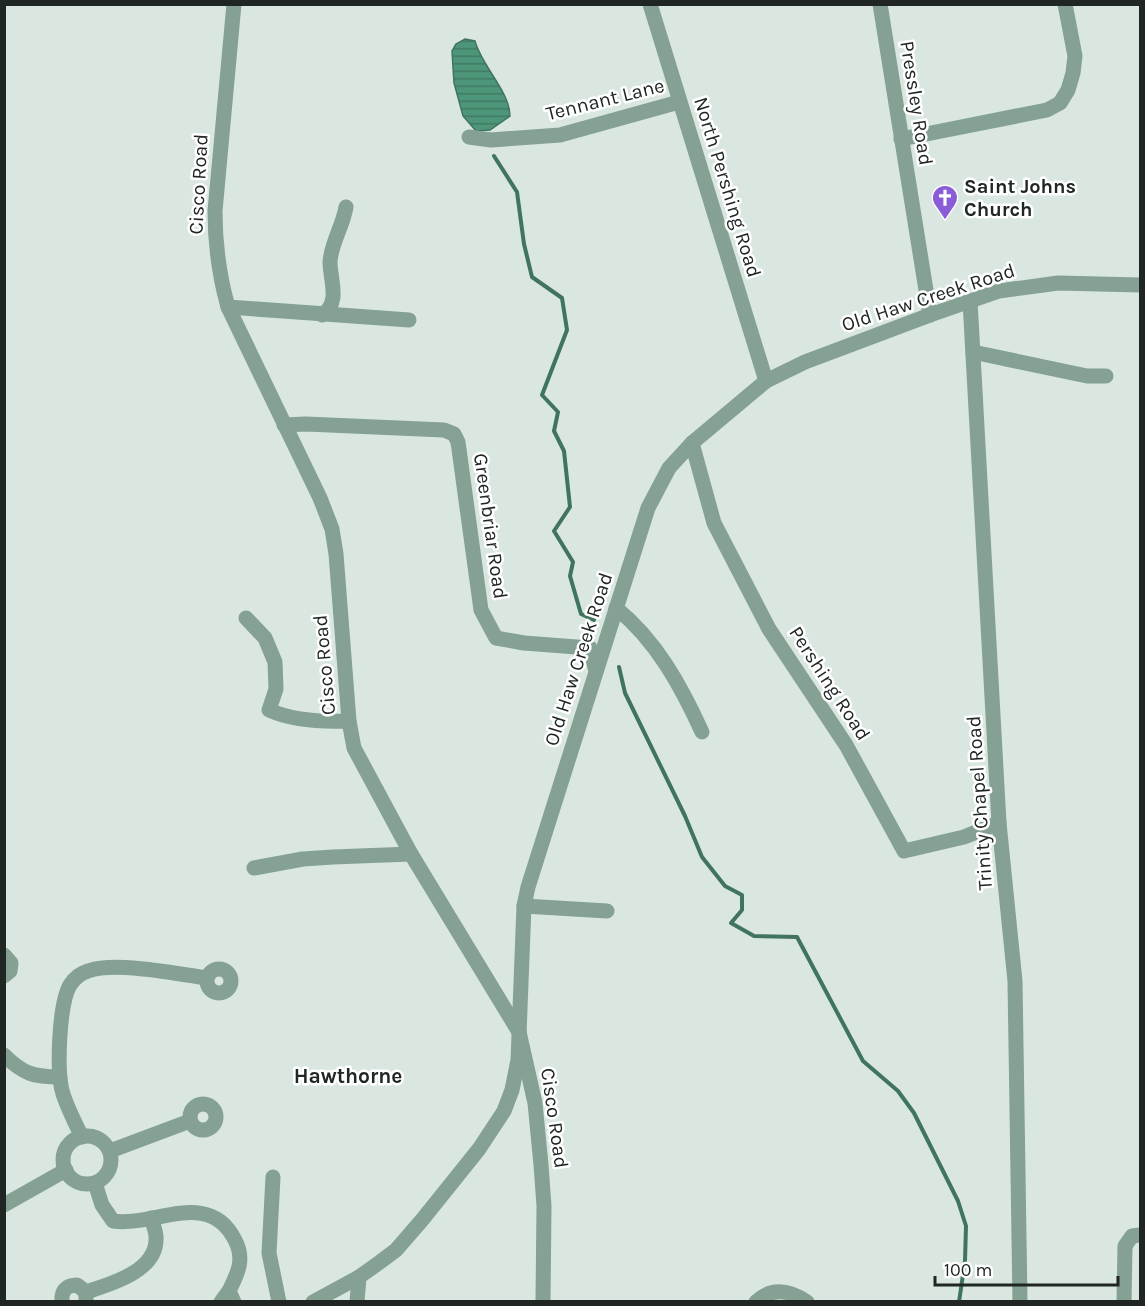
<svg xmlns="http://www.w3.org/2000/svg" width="1145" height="1306" viewBox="0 0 1145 1306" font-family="Karla,sans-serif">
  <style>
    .water { fill: url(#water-rules); stroke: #40745f; stroke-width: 1.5 }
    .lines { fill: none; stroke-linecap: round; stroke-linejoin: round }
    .stream { stroke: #40745f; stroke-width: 4 }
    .minor { stroke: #84a193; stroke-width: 15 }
    .labels { text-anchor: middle; stroke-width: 5; stroke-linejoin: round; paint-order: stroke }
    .street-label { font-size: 20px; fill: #202623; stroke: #fff }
    .poi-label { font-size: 20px; font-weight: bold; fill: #202623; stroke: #fff; text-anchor: start }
    .neighbourhood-label { font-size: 21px; font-weight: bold; fill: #202623; stroke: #fff }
  </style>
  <defs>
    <pattern id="water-rules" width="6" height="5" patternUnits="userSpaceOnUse" patternTransform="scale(1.5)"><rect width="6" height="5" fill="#4e9679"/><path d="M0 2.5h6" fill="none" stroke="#407a63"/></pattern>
  </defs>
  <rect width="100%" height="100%" fill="#d9e7e0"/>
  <path class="water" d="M 465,39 L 475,41 C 481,65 510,92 510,116 L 490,130 L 476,131 L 463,116 L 454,83 L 452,51 L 456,44 Z"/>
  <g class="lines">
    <g class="stream">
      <polyline points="494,156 517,192 524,244 532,277 562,298 567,330 542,395 558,412 554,431 564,451 570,507 554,531 573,562 570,576 581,614 594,620"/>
      <polyline points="619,667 625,693 685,816 702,857 725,886 742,895 742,910 731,923 754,936 797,937 863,1061 898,1091 914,1113 958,1201 966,1226 965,1261 959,1302"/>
    </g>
    <g class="minor">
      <path d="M 234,4 L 215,211 C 215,245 219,275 228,307 L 320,498 L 332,529 L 336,554 L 349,721 L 354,748 L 411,854 L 519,1032 L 535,1103 L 541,1165 L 544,1206 L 543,1302"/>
      <polyline points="650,4 766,381"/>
      <polyline points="880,4 930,315"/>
      <polyline points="469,137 491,140 560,135 679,102"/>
      <polyline points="901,139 1047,110 1060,103 1068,90 1073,73 1075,56 1065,4"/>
      <polyline points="970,301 999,823 1015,981 1020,1302"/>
      <polyline points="228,307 409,320"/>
      <path d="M 322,315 C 341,303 330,280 330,262 C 331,243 343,226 346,207"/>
      <polyline points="973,352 1087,376 1106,376"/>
      <polyline points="284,425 306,424 444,430 454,434 458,442 481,610 496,638 524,643 590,648 596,671"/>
      <polyline points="692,443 714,523 769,629 846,745 904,851 964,837 999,823"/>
      <path d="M 616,608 C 656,640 681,686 702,732"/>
      <path d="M 246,618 L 265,638 L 275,662 L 276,689 L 269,710 C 293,721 323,722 349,721"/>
      <polyline points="254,868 303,859 333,857 411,854"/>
      <polyline points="524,906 607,911"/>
      <polyline points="4,955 11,963 10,971 4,976"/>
      <circle cx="219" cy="981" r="12"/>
      <path d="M 4,1055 C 23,1074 34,1077 60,1077"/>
      <circle cx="203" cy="1117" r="13"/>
      <circle cx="87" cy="1160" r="24"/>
      <path d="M 82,1137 C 75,1123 68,1109 63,1094 C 56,1073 59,1004 70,985 C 74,979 81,973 88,971 C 117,961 176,974 207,978"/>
      <polyline points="110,1151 190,1121"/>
      <polyline points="273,1177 269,1253 279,1302"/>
      <path d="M 95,1183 L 102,1205 L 113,1221 C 155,1227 209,1188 235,1240 C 245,1259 238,1273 229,1291"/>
      <polyline points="4,1205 66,1170"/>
      <path d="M 86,1292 C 111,1284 158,1271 156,1237 C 156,1231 153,1224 151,1218"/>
      <path d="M 62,1302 C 61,1291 66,1285 77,1285 L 86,1292 L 86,1301"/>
      <polyline points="221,1302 229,1291 234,1302"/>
      <polyline points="313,1302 359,1277 380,1262 396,1250 422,1220 479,1149 504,1111 512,1090 518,1060 524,906 528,887 648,508 669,468 692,443 766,381 805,362 930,315 999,291 1058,283 1140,285"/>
      <polyline points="357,1302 359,1277"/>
      <path d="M 756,1302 C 772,1287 789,1290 807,1302"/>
      <polyline points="1124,1302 1125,1246 1132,1236 1140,1235"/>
    </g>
  </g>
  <defs>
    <symbol id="church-pin" viewBox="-11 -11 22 30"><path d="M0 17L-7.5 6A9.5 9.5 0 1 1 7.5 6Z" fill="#8a5cd6" stroke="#fff"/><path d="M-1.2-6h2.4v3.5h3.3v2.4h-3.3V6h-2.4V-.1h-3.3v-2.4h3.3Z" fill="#fff"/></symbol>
  </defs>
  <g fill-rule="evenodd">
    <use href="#church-pin" x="930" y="183" width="30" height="40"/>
  </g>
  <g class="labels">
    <g class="street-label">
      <text transform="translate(605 99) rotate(-14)" y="7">Tennant Lane</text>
      <text transform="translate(917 103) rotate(81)" y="7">Pressley Road</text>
      <text transform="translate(198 184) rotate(-87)" y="7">Cisco Road</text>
      <text transform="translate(728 187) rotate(73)" y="7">North Pershing Road</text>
      <text transform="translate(928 297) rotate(-18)" y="7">Old Haw Creek Road</text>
      <text transform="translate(491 526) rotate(82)" y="7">Greenbriar Road</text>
      <text transform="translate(578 659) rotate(-72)" y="7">Old Haw Creek Road</text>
      <text transform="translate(324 665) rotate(-95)" y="7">Cisco Road</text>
      <text transform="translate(830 683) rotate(57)" y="7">Pershing Road</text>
      <text transform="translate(979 803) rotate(-94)" y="7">Trinity Chapel Road</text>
      <text transform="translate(555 1118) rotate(82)" y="7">Cisco Road</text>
    </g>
    <g class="poi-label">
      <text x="964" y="193">Saint Johns<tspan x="964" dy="23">Church</tspan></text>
    </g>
    <g class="neighbourhood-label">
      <text x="348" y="1083">Hawthorne</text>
    </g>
  </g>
  <rect width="1145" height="1306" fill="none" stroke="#202623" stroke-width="12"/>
  <path d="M935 1276v9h183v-9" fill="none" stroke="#202623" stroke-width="3"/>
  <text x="944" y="1276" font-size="18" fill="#202623" stroke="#ffffff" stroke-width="4.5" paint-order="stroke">100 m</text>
</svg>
